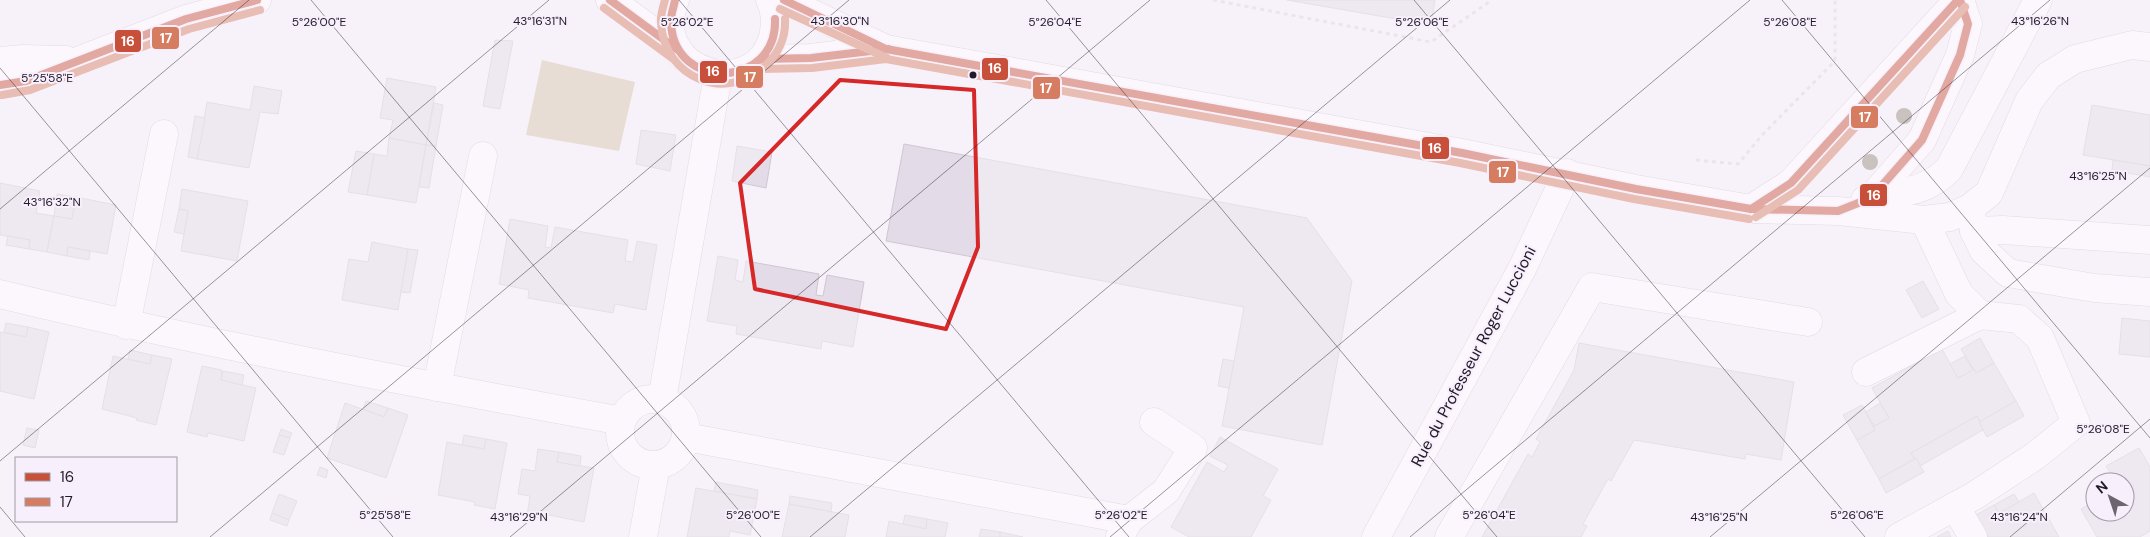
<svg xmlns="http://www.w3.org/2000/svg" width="2150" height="537" viewBox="0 0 2150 537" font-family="'DM Sans',sans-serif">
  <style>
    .water { fill: #d6c4a7 }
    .building { fill: #e3dbe7; stroke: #cec8d1 }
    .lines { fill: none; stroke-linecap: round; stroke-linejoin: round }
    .minor-casing { stroke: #c5bfc8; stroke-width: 29 }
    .path { stroke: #d8d6d8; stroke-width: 3; stroke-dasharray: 4 4; stroke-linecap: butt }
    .minor { stroke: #fefdfe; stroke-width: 28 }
    .bus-1-casing { stroke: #f8effd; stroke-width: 11 }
    .bus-2-casing { stroke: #f8effd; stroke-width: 11 }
    .bus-1 { stroke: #c84f39; stroke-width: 8 }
    .bus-2 { stroke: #d67c60; stroke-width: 8 }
    .tree { fill: #928775 }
    .marked { fill: none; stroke: #d62828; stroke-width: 4; stroke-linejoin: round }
    .ticks { fill: none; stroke: #221a26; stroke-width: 1; stroke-opacity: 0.45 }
    .bus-dot { fill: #221a26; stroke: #f8effd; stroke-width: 2 }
    .labels { text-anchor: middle; stroke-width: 4; stroke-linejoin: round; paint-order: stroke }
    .street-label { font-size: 16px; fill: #221a26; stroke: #f8effd }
    .ticks-label { font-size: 12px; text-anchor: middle; fill: #221a26; stroke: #f8effd; stroke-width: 4; stroke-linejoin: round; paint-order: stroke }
    .line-badge { stroke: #f8effd; stroke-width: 2 }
    .badge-label { font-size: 14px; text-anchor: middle; font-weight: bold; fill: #fff }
  </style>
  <rect width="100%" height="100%" fill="#f7f2fa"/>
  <polygon class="water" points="542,60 635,82 619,151 526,135"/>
  <g class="building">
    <polygon points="1287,0 1435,0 1431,25"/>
    <polygon points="495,40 513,41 500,109 483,106"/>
    <polygon points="387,78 436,87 426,145 389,138 393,120 380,118"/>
    <polygon points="254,86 282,91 278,114 260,112 249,168 197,159 207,102 250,110"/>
    <polygon points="434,103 443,105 436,146 426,145"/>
    <polygon points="2092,105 2150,115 2150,166 2083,155"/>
    <polygon points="195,116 205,118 197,159 188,157"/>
    <polygon points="641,130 676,135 670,171 636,164"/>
    <polygon points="389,138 426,145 416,203 367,195 374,154 387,156"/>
    <polygon points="904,144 1307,218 1352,281 1322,445 1222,426 1244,307 886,241"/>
    <polygon points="426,145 436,146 429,188 419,187"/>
    <polygon points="737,146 772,152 766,188 732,181"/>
    <polygon points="356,151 374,154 367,195 348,192"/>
    <polygon points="2113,160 2150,166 2150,177 2112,170"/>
    <polygon points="0,183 40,191 36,213 54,216 47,252 29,249 30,240 0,235"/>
    <polygon points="182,189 248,201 237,261 181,251 188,211 179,209"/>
    <polygon points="57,194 76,197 72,219 54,216"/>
    <polygon points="76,197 116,205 107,254 68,247 67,256 47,252 54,216 72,219"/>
    <polygon points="179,209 188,211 184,234 174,232"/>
    <polygon points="510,219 548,226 545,247 551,248 555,227 628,240 625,261 633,262 637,241 657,245 646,310 615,304 613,313 528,298 529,290 499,284"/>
    <polygon points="8,236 30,240 29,249 6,245"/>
    <polygon points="372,242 408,249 398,310 342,300 349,259 368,262"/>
    <polygon points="68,247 90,251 89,260 67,256"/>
    <polygon points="408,249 418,250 410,293 401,292"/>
    <polygon points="718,256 738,260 735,280 743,282 746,261 819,274 816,295 823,296 827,275 864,282 853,347 822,341 821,349 736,334 737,326 707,321"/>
    <polygon points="1923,281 1939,309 1922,318 1906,290"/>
    <polygon points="2122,318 2150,321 2150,357 2119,354"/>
    <polygon points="6,323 28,327 26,337 4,332"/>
    <polygon points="28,327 49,332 34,399 0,391 0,332 26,337"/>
    <polygon points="1980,338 1994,363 1976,373 1961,349"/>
    <polygon points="1579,343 1794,382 1781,460 1746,454 1745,459 1634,440 1611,481 1608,479 1583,524 1587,526 1581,537 1482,537 1528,454 1532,457 1540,442 1536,439 1574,370"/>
    <polygon points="1942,349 1958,378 1974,369 1976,373 1994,363 2016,401 1980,422 1977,416 1911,453 1915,459 1879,479 1857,440 1875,430 1873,427 1889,418 1872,388"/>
    <polygon points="130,350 152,355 150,364 128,359"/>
    <polygon points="152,355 172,359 156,425 136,420 137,418 102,409 113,356 150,364"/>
    <polygon points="1965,356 1973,370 1958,378 1950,364"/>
    <polygon points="1223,359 1234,361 1229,388 1218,386"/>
    <polygon points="202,366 222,370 221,380 256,388 244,441 208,433 207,437 187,432"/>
    <polygon points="223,371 244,375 242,385 221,380"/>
    <polygon points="366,401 388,408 384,417 363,409"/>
    <polygon points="2016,401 2024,416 1987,437 1979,422"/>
    <polygon points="345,403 384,417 388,408 408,415 386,478 327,458"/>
    <polygon points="1880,403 1889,418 1874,426 1866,412"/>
    <polygon points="1862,405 1875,430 1857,440 1843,415"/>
    <polygon points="1977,416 1983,430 1920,466 1916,458 1915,459 1911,453"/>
    <polygon points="27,428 39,430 35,448 23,445"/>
    <polygon points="281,429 292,433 290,438 279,435"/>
    <polygon points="279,435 290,438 284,455 273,452"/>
    <polygon points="464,435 486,439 484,449 462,445"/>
    <polygon points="1220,437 1278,469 1263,496 1271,500 1251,537 1189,537 1171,527 1207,462 1224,472 1228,465 1210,456"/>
    <polygon points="486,439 507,443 495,509 474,505 475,502 438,495 447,442 484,449"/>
    <polygon points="2139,448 2150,467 2150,531 2140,537 2097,537 2081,509 2095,501 2095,512 2125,512 2125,482 2116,482 2106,466"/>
    <polygon points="538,449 559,452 557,462 594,468 584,522 549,515 548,519 527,515 530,496 518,494 522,469 535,471"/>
    <polygon points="559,452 581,456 580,466 557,462"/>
    <polygon points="1916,458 1924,472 1886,493 1879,479"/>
    <polygon points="320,467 328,470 326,478 317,475"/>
    <polygon points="716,482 758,490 757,499 714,491"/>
    <polygon points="696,488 757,499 750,535 730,531 729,537 687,537"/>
    <polygon points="2034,493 2059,537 1988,537 1976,515 1994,505 1999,513"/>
    <polygon points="279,494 297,501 289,520 272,513"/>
    <polygon points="2014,494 2019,502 1999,513 1994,505"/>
    <polygon points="790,496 832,503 831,512 789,504"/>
    <polygon points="789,504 849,515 845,537 782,537"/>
    <polygon points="272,513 289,520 287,526 270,520"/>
    <polygon points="905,515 927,519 926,529 903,524"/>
    <polygon points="927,519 948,523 945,537 886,537 889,521 926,529"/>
    <polygon points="981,529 1000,532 1000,537 979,537"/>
    <polygon points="1948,531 1951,537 1937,537"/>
    <polygon points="1000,532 1023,537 1000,537"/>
  </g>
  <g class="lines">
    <defs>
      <g id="minor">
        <polyline points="610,0 678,50"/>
        <path d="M 675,0 C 646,73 755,104 773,37 C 776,24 776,12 770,0"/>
        <polyline points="784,0 886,49 1462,153 1636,189 1751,209 1838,211 1924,220 1950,217 1970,208 1989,193 2029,101 2048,76 2075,59 2132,45 2150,47"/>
        <polyline points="761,59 811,58 886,49"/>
        <polyline points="0,61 23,59 66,60"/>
        <polyline points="0,85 26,81 186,19 257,0"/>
        <path d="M 1871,198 C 1902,192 1925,193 1949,169 L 2038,0"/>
        <polyline points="1865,200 1871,198 1922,140 1960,55 1968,24 1960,0"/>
        <polyline points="1970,208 1974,231 1984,251 2008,273 2094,288 2150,292"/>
        <polyline points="1751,209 1791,183 1958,0"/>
        <polyline points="1974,231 2003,230 2150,240"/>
        <path d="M 0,294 C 206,344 413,383 622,421"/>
        <polyline points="126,325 164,134"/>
        <polyline points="1866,372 1980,315"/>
        <polyline points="437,387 483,156"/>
        <circle cx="653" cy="432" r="33"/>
        <polyline points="662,400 718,75"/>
        <polyline points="686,437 1129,520"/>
        <polyline points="1955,506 1973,537"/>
        <polyline points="1120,536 1129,520 1166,491 1193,448 1154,422"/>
        <polyline points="643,537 656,465"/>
        <polyline points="1376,537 1522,269 1567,173"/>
        <polyline points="1449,537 1592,287 1808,322"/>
        <polyline points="1899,537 1974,496 2035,456 2076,423 2040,338 2019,319 1980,315 1959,294 1924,220"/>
      </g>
    </defs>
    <use href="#minor" class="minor-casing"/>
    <g class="path">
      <polyline points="1213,0 1431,42 1492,0"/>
      <polyline points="1696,160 1738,164 1764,133 1835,61 1835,0"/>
    </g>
    <use href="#minor" class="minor"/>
    <defs>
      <g id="bus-1">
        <polyline points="610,0 678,50"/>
        <path d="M 675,0 C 674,7 670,16 671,23 C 674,93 778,88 775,19"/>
        <polyline points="784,0 886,49 1462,153 1636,189 1751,209 1838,211 1871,198 1922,140 1960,55 1968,24 1960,0"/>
        <polyline points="761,59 811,58 888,49"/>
        <polyline points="0,85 26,81 186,19 257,0"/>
        <polyline points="1751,209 1791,183 1958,0"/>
      </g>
      <g id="bus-2">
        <path d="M 665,0 C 663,7 660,16 661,23 C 664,79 728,104 767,64 C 780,51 786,37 785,19"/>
        <polyline points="604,8 672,58"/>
        <polyline points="780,9 887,58"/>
        <polyline points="761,69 812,68 886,59 1460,163 1634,199 1749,219"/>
        <polyline points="2,95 30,90 189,29 260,10"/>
        <polyline points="1756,217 1798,190 1965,7"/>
      </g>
    </defs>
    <use href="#bus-1" class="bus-1-casing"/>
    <use href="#bus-2" class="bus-2-casing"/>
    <use href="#bus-1" class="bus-1"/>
    <use href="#bus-2" class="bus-2"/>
  </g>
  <g class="tree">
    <circle cx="1904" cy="116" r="8"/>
    <circle cx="1870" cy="162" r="8"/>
  </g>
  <path d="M0 0H2150V537H0ZM 840,80 L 974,90 L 978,247 L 946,329 L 755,289 L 740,183 Z" fill="#f7f2fa" fill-opacity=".55" fill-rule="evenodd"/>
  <path class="marked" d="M 840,80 L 974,90 L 978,247 L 946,329 L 755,289 L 740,183 Z"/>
  <path class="ticks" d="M 311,0 L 761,537M 679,0 L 1129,537M 1046,0 L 1497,537M 1414,0 L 1865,537M 1782,0 L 2150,438M 0,68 L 393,537M 0,209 L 249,0M 0,461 L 549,0M 0,507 L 25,537M 210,537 L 849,0M 510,537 L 1150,0M 810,537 L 1450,0M 1110,537 L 1750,0M 1410,537 L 2050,0M 1710,537 L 2150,168M 2010,537 L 2150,419"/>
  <circle class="bus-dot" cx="973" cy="75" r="4.5"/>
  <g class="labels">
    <g class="street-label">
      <text transform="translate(1473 356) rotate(-62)" y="6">Rue du Professeur Roger Luccioni</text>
    </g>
  </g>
  <g class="ticks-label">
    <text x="540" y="25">43°16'31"N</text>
    <text x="840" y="25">43°16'30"N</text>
    <text x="2040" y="25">43°16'26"N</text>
    <text x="319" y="26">5°26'00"E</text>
    <text x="1055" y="26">5°26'04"E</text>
    <text x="687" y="26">5°26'02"E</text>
    <text x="1422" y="26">5°26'06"E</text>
    <text x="1790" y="26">5°26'08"E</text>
    <text x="47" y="82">5°25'58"E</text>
    <text x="2098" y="180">43°16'25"N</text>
    <text x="52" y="206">43°16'32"N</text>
    <text x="2103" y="433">5°26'08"E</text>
    <text x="385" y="519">5°25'58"E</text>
    <text x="753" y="519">5°26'00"E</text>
    <text x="1121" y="519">5°26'02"E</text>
    <text x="1489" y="519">5°26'04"E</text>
    <text x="1857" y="519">5°26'06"E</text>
    <text x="519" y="521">43°16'29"N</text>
    <text x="1719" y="521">43°16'25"N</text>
    <text x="2019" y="521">43°16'24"N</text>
  </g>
  <g class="line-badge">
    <rect x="151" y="26" width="29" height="24" rx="5" fill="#d67c60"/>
    <rect x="114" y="29" width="28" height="24" rx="5" fill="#c84f39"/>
    <rect x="981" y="57" width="28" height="24" rx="5" fill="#c84f39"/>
    <rect x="699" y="60" width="29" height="24" rx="5" fill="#c84f39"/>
    <rect x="735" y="65" width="29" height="24" rx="5" fill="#d67c60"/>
    <rect x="1032" y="76" width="29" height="24" rx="5" fill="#d67c60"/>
    <rect x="1850" y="105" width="29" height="24" rx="5" fill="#d67c60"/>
    <rect x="1421" y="136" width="29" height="24" rx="5" fill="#c84f39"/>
    <rect x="1488" y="160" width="29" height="24" rx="5" fill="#d67c60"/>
    <rect x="1859" y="183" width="29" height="24" rx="5" fill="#c84f39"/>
  </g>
  <g class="badge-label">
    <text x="166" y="43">17</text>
    <text x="128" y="46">16</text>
    <text x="995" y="73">16</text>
    <text x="713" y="76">16</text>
    <text x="750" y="82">17</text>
    <text x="1046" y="93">17</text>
    <text x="1865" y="122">17</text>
    <text x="1435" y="153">16</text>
    <text x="1503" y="177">17</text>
    <text x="1874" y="200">16</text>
  </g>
  <rect x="15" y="457" width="162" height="65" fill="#f8effd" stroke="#a29aa7"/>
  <rect x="25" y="473" width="25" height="8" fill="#c84f39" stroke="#a29aa7"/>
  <text x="60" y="482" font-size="15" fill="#221a26">16</text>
  <rect x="25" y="498" width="25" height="8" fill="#d67c60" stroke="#a29aa7"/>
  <text x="60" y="507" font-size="15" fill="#221a26">17</text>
  <g transform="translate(2110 497) rotate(320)"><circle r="24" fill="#f8effd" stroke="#a29aa7"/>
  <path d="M0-4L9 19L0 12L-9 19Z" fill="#6d6670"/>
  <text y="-8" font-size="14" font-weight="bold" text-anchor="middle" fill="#221a26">N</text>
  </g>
</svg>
